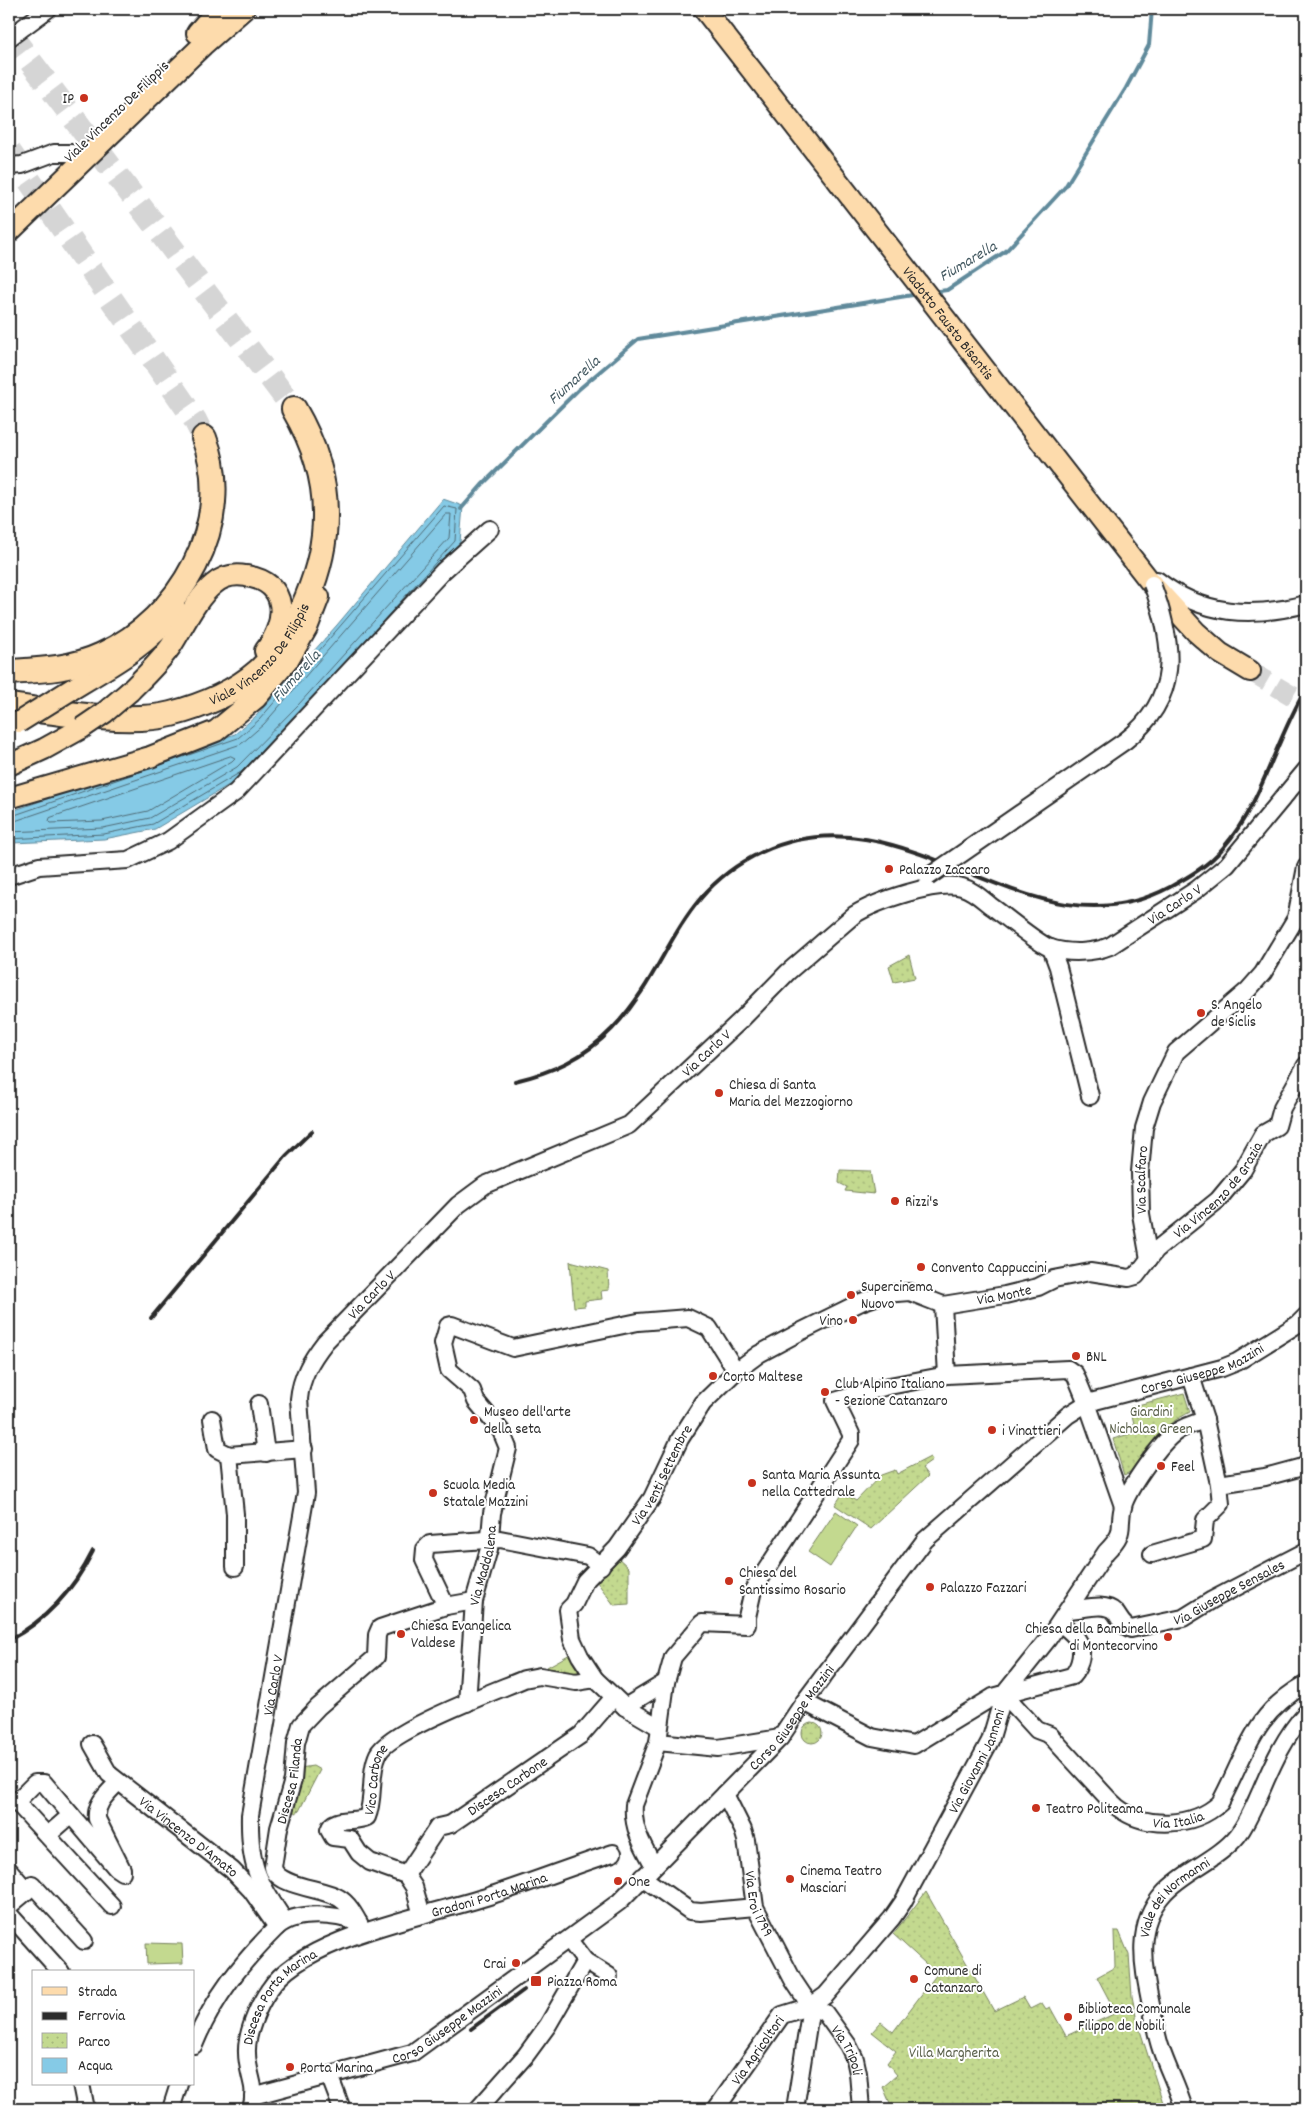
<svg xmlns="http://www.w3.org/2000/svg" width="1315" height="2118" viewBox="0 0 1315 2118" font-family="Dekko,sans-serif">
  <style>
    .grass { fill: url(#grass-tufts); stroke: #77825d }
    .park { fill: url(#park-dots); stroke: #77825d }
    .pitch { fill: #c3d98f; stroke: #77825d }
    .water { fill: #85cae6; stroke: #618a9b }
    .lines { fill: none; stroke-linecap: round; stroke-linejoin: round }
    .shore { stroke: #4f6b76; stroke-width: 1 }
    .stream { stroke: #618a9b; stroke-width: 4 }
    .major-tunnel { stroke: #d5d5d5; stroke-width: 20; stroke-dasharray: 20 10; stroke-linecap: butt }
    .highway-tunnel { stroke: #d5d5d5; stroke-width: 24; stroke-dasharray: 24 12; stroke-linecap: butt }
    .minor-casing { stroke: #2b2b2b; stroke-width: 20 }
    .major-casing { stroke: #2b2b2b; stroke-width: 24 }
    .highway-casing { stroke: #2b2b2b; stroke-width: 28 }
    .minor { stroke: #fff; stroke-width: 16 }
    .major { stroke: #fddbac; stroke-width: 20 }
    .highway { stroke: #fddbac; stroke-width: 24 }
    .rail { stroke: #2b2b2b; stroke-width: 4 }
    .minor-bridge-casing { stroke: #2b2b2b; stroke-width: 20; stroke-linecap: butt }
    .major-bridge-casing { stroke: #2b2b2b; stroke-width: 24; stroke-linecap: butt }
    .minor-bridge { stroke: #fff; stroke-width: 16 }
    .major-bridge { stroke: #fddbac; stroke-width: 20 }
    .poi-dot { fill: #c8321e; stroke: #fff; stroke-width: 2 }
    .labels { text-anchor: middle; stroke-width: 4; stroke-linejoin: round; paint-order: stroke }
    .poi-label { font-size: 15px; fill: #2b2b2b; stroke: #fff; text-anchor: start }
    .street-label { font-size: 15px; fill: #2b2b2b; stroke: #fff }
    .park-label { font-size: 15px; fill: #595f49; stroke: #fff }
    .water-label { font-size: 16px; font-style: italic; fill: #465b63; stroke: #fff }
  </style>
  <defs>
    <pattern id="grass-tufts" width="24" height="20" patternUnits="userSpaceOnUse" patternTransform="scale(1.25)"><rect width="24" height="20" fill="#c3d98f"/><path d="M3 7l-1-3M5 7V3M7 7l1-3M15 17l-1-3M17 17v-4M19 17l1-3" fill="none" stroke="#a8ba7c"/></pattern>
    <pattern id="park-dots" width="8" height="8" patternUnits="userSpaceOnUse" patternTransform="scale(1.25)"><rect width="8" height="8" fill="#c3d98f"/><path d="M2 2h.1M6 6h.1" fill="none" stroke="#a8ba7c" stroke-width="1.8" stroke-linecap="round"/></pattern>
  </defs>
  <rect width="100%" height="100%" fill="#fff"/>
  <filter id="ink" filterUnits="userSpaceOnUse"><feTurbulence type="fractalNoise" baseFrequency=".02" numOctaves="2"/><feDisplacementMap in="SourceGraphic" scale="10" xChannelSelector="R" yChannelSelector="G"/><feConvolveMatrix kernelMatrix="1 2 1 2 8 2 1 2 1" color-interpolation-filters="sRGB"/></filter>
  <g filter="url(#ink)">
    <polygon class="grass" points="572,1653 580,1669 579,1674 548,1670 547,1667"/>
    <g class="park">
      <polygon points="909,955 915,978 894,982 889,966"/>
      <polygon points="840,1170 870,1171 874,1194 845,1191 847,1187 839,1183"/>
      <polygon points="570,1261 608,1271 609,1290 601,1291 602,1299 585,1301 585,1306 574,1307"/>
      <path d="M 1184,1393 L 1190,1412 C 1177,1419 1166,1425 1157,1436 C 1146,1449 1141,1469 1124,1475 L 1113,1439 L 1136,1432 L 1130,1407 Z"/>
      <polygon points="930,1457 932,1461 922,1468 928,1476 871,1529 835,1505 843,1493 856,1501 881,1475 895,1470 897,1474"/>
      <polygon points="615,1555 629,1568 629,1604 614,1605 594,1578"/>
      <circle cx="812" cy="1733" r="10"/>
      <polygon points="313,1766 320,1770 299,1811 297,1810 297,1813 288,1810 300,1768"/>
      <polygon points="926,1892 994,2011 1023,1997 1030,2009 1042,2003 1046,2009 1050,2007 1066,2036 1116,2013 1097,1977 1115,1967 1114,1931 1119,1931 1129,1955 1132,1996 1137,2021 1165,2109 896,2109 890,2103 883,2087 897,2075 887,2063 896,2051 872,2032 881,2022 893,2032 937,1974 893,1934"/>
    </g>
    <g class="pitch">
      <polygon points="836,1511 857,1526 830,1567 808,1552"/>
      <polygon points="146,1943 182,1944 183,1963 147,1964"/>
    </g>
    <polygon class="water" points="443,499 463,506 460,542 307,712 244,776 155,829 104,839 12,843 9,845 9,812 235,734 256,716 337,625"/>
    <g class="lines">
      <g class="shore">
        <polygon points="231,756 235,758 232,761 148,811 102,821 51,823 49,821 50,818"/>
        <polyline points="9,817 238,738 259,720 444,506 457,509 455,541 365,641"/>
        <polyline points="9,823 241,744 264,724 446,514 451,514 449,538 299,704 237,767 150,818 103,828 9,832"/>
        <polyline points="9,839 104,834 153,824 241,772 258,755"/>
      </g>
      <g class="stream">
        <polyline points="933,292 947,290 1006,251 1065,187 1126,88 1149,45 1152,9"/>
        <polyline points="461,509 482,485 578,390 638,339 919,294"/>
      </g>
      <polyline class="major-tunnel" points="1250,671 1306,704"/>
      <g class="highway-tunnel">
        <polyline points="9,33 294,409"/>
        <polyline points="9,151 195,420 204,438"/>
      </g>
      <defs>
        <g id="minor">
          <polyline points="9,38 48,9"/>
          <polyline points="9,166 22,165 54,153 72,153"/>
          <path d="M 1157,580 C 1203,616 1252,618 1306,604"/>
          <polyline points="9,876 39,866 128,860 168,841 236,792 443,571 490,529"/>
          <polyline points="1051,948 1058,967 1090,1096"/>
          <path id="s1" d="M 1149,1259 L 1141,1214 L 1140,1172 L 1144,1128 L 1152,1102 L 1176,1052 L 1248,990 L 1263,973 L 1296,918 L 1306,867"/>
          <polyline points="943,1305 947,1375"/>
          <polyline points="259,1404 266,1453"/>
          <polyline points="212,1419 217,1449 229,1455 235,1514 235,1567"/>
          <polyline points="229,1455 304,1449"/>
          <polyline points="1219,1484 1265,1477 1306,1466"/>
          <polyline points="1152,1554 1203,1539 1205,1520 1221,1504 1219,1484 1205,1420 1191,1376"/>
          <polyline points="446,1606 424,1560 425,1549 430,1544 500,1539 588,1556 601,1566"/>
          <path id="s2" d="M 1068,1610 C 1082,1610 1104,1601 1115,1612 C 1120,1618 1122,1626 1131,1629 L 1183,1618 L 1212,1600 L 1306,1551"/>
          <path id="s3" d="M 1004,1694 L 1037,1730 L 1050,1735 C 1064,1751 1079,1767 1094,1783 C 1101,1791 1109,1800 1117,1807 C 1146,1830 1194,1827 1220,1803 C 1247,1753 1252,1714 1306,1684"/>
          <path d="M 804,1702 L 872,1737 L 914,1745 L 993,1697 L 1072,1676 C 1080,1667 1085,1650 1077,1639 C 1073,1633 1066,1628 1060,1623"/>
          <path id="s4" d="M 467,1703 L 474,1601 L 489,1549 L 492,1513 L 508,1448 L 501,1431 L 476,1401 L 472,1390 L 449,1370 L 443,1343 L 448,1326 L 452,1325 L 513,1348 L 638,1322 L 688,1318 L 709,1328 L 736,1371"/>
          <polyline points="625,1707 666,1682"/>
          <path id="s5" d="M 659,1727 L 625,1707 L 595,1679 L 580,1656 L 572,1639 L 568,1610 L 574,1604 L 585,1581 L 617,1548 L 652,1498 L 680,1439 L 703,1403 L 736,1371 L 759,1354 L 802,1331 L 861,1302 L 884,1294 L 910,1292 L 943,1305 L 1005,1295 L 1038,1287 L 1054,1279 L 1090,1272 L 1129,1278 L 1136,1276 L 1156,1250 L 1218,1200 L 1243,1170 L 1263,1134 L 1277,1126 L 1282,1108 L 1306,1065"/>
          <polyline points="658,1742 718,1748 780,1738"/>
          <path id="s6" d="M 92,1744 L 109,1774 L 232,1870 L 251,1890 L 277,1927 C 296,1910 336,1914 359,1923 L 360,1926"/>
          <path id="s7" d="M 725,1794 L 743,1830 L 746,1840 L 755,1907 L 793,1980 L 803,1995 L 811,2006 L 825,2013 L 848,2045 L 855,2059 L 858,2073 L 861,2109"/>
          <polyline points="48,1835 71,1815"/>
          <path d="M 654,1866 C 643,1846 632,1828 634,1805 L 658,1742 L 666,1682 L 673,1657 L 702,1623 L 747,1625 L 747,1617 L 753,1590 L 851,1440 L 851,1434 L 835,1401 L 884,1387 L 947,1375 L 1068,1369 L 1075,1374 L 1087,1403 L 1123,1506"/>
          <polyline points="9,1870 27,1891 9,1906"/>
          <path id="s8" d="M 406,1875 L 438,1827 L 451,1824 L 581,1735 L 614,1697"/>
          <polyline points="642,1877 690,1911 701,1912 755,1907"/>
          <polyline points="32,1884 84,1941"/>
          <path d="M 112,1906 L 20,1806 L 18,1800 L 35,1783 L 44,1783 L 116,1868 L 122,1872 L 122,1869 L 97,1819 C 95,1803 108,1793 118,1782"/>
          <polyline points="9,1914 61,1972"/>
          <path id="s9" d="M 422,1915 L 414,1887 L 406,1875 L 370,1862 L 359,1853 L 350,1839 L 333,1837 L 329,1830 C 333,1816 356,1823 367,1817 C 375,1798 369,1773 378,1754 C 390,1730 496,1691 524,1679 L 540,1676 L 576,1682 L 595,1679"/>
          <path id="s10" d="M 284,1920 C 257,1879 249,1866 250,1815 L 306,1493 L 299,1399 C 301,1377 311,1360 325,1342 L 458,1205 L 485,1185 L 629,1125 L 741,1020 L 788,972 L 854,915 C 876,901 937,880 962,887 C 973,890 982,899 991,906 C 1004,915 1037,943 1050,948 C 1069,954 1093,953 1110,946 L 1196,890 L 1227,865 L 1306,770"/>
          <path id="s11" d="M 359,1923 C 354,1914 348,1903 339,1898 C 324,1888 276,1887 273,1867 L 279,1828 L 293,1780 L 296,1743 L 301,1725 L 318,1707 L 376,1657 L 377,1635 L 380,1628 L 446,1606 L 474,1601"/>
          <polyline points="585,1961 609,1976"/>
          <path d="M 194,2045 C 213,1998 242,1962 277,1927"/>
          <polyline points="329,2075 342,2109"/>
          <polyline points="81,2084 86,2109"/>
          <path id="s12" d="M 253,2096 L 412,2053 L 619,1902 L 780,1738 L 804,1702 L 925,1540 L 1068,1415 L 1087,1403 L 1222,1368 L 1237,1362 L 1298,1324 L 1306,1316"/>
          <polyline points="171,2109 179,2084"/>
          <path id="s13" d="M 251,2109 C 253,2102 254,2094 253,2087 C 251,2076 247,2065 247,2053 C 246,2034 258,2006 269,1990 C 304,1935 435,1915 495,1894 C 535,1881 573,1866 613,1853"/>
          <polyline points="478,2109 526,2055 548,2025 585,1961 569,1940"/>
          <path id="s14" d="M 716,2109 L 782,2015 L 811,2006 L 826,1995 L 892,1918 L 903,1902 L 990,1741 L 1004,1694 L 1048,1639 L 1106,1552 C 1129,1529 1116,1528 1124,1503 C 1131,1485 1160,1443 1176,1432 C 1185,1426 1195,1423 1205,1420"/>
          <polyline points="795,2109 811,2006"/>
          <path id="s15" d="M 1184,2109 C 1178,2088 1168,2070 1161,2049 C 1156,2035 1154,2019 1151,2005 C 1143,1966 1134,1926 1164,1893 C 1185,1870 1218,1860 1238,1835 C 1248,1822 1254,1806 1261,1791 C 1273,1763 1285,1736 1306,1713"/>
        </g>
        <g id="major">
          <path id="s16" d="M 704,9 L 1152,584 L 1196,632 L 1220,653 L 1250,671"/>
          <polyline points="197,33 218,9"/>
          <polyline points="9,232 203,45 244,9"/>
          <path d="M 72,689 C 111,666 148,646 176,610"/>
          <path d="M 130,691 C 144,677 159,663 171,646 C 183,628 196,598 214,584 C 223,576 234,574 246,576 C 290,582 287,623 265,651"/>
          <polyline points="9,765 44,749 82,728"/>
          <polyline points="9,798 150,757 216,731 256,698 289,659 307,628 319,597"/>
        </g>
        <g id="highway">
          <path d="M 9,672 C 41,670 72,669 102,655 C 180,620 237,522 204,438"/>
          <path id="s17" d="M 9,706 C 55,712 127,725 171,714 C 202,706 235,692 259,671 C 298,635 326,566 325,513 C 325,477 312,440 294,409"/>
        </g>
      </defs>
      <use href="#minor" class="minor-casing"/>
      <use href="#major" class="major-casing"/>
      <use href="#highway" class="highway-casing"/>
      <use href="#minor" class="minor"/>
      <use href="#major" class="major"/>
      <use href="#highway" class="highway"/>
      <g class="rail">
        <path d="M 515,1081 C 553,1072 584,1058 612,1029 C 672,967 674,893 762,852 C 909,784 1028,963 1170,887 C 1190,876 1209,865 1223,848 C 1263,802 1275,740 1306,689"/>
        <polyline points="151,1318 286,1156 312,1131"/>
        <path d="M 9,1640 C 47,1620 74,1589 93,1551"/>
        <polyline points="471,2029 524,1990"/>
      </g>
      <defs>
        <path id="minor-bridge" d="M 928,877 L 1125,741 C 1181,698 1175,645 1152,584"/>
        <g id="major-bridge">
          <polyline points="19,722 72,689"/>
          <polyline points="82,728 104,713 130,691"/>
        </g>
      </defs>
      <use href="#minor-bridge" class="minor-bridge-casing"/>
      <use href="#major-bridge" class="major-bridge-casing"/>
      <use href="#minor-bridge" class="minor-bridge"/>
      <use href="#major-bridge" class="major-bridge"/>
    </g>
  </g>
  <g class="poi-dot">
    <circle cx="84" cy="98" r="5"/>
    <circle cx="889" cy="869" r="5"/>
    <circle cx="1201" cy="1013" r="5"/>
    <circle cx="719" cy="1093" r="5"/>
    <circle cx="895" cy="1201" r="5"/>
    <circle cx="921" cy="1267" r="5"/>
    <circle cx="851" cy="1295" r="5"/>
    <circle cx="853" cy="1320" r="5"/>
    <circle cx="1076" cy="1356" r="5"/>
    <circle cx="713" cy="1376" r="5"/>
    <circle cx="825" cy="1392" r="5"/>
    <circle cx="474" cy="1420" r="5"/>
    <circle cx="992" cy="1430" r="5"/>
    <circle cx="1161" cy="1466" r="5"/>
    <circle cx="752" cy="1483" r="5"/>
    <circle cx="433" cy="1493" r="5"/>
    <circle cx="729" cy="1581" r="5"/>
    <circle cx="930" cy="1587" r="5"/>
    <circle cx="401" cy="1634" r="5"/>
    <circle cx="1168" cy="1637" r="5"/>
    <circle cx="1036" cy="1808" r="5"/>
    <circle cx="790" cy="1879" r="5"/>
    <circle cx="618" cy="1881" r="5"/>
    <circle cx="516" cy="1963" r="5"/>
    <circle cx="914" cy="1979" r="5"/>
    <rect x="530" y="1975" width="12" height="12" rx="2.5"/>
    <circle cx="1068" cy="2017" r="5"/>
    <circle cx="290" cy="2067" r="5"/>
  </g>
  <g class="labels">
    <g class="poi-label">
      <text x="74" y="103" text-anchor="end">IP</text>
      <text x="899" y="874">Palazzo Zaccaro</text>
      <text x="1211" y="1009">S. Angelo<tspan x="1211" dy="17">de Siclis</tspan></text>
      <text x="729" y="1089">Chiesa di Santa<tspan x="729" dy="17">Maria del Mezzogiorno</tspan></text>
      <text x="905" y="1206">Rizzi's</text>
      <text x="931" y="1272">Convento Cappuccini</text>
      <text x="861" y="1291">Supercinema<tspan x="861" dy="17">Nuovo</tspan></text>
      <text x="843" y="1325" text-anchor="end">Vino</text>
      <text x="1086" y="1361">BNL</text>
      <text x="723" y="1381">Corto Maltese</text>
      <text x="835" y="1388">Club Alpino Italiano<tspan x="835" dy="17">- Sezione Catanzaro</tspan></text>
      <text x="484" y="1416">Museo dell'arte<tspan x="484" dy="17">della seta</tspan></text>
      <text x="1002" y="1435">i Vinattieri</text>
      <text x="1171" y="1471">Feel</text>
      <text x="762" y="1479">Santa Maria Assunta<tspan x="762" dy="17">nella Cattedrale</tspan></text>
      <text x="443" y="1489">Scuola Media<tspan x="443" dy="17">Statale Mazzini</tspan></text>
      <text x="739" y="1577">Chiesa del<tspan x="739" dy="17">Santissimo Rosario</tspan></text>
      <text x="940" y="1592">Palazzo Fazzari</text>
      <text x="411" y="1630">Chiesa Evangelica<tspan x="411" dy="17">Valdese</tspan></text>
      <text x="1158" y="1633" text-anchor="end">Chiesa della Bambinella<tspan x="1158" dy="17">di Montecorvino</tspan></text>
      <text x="1046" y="1813">Teatro Politeama</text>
      <text x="800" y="1875">Cinema Teatro<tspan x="800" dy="17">Masciari</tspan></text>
      <text x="628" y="1886">One</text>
      <text x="506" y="1968" text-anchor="end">Crai</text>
      <text x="924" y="1975">Comune di<tspan x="924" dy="17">Catanzaro</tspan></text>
      <text x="547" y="1986">Piazza Roma</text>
      <text x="1078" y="2013">Biblioteca Comunale<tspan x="1078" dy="17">Filippo de Nobili</tspan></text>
      <text x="300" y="2072">Porta Marina</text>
    </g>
    <g class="street-label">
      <text transform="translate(116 111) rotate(-44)" y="5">Viale Vincenzo De Filippis</text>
      <text dy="5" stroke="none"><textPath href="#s16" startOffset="398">Viadotto Fausto Bisantis</textPath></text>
      <text dy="5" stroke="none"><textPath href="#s17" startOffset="274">Viale Vincenzo De Filippis</textPath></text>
      <text dy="5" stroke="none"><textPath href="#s10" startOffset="1645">Via Carlo V</textPath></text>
      <text dy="5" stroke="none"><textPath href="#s10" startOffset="1084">Via Carlo V</textPath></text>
      <text dy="5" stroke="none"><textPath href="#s1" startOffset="80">Via Scalfaro</textPath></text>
      <text dy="5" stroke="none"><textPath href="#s5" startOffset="998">Via Vincenzo de Grazia</textPath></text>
      <text dy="5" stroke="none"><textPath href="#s10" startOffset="664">Via Carlo V</textPath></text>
      <text dy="5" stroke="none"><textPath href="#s5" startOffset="742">Via Monte</textPath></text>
      <text dy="5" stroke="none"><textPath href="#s12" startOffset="1229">Corso Giuseppe Mazzini</textPath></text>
      <text dy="5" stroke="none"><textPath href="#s5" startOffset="322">Via venti Settembre</textPath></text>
      <text dy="5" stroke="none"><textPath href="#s4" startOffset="139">Via Maddalena</textPath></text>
      <text dy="5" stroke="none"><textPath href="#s2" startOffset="178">Via Giuseppe Sensales</textPath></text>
      <text dy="5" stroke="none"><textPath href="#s10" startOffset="245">Via Carlo V</textPath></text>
      <text dy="5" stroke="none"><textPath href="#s12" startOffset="674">Corso Giuseppe Mazzini</textPath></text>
      <text dy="5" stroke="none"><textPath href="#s14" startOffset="444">Via Giovanni Jannoni</textPath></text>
      <text dy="5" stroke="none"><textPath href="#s9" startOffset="219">Vico Carbone</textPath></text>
      <text dy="5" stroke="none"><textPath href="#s11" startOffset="196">Discesa Filanda</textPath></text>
      <text dy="5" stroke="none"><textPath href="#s8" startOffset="139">Discesa Carbone</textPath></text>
      <text dy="5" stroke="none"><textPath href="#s3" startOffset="226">Via Italia</textPath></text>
      <text dy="5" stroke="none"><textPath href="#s6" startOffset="136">Via Vincenzo D'Amato</textPath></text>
      <text dy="5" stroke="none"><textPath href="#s13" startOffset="368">Gradoni Porta Marina</textPath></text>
      <text dy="5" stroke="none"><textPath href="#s15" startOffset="230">Viale dei Normanni</textPath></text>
      <text dy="5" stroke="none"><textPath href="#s7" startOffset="116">Via Eroi 1799</textPath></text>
      <text dy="5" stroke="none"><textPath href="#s13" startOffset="125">Discesa Porta Marina</textPath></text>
      <text dy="5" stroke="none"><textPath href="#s12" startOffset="209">Corso Giuseppe Mazzini</textPath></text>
      <text dy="5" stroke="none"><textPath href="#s14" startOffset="72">Via Agricoltori</textPath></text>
      <text dy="5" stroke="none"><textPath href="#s7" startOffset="292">Via Tripoli</textPath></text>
    </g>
    <g class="park-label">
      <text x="1151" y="1416">Giardini<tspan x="1151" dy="17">Nicholas Green</tspan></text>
      <text x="954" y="2057">Villa Margherita</text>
    </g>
    <g class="water-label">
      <text transform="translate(967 260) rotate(-31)" y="6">Fiumarella</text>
      <text transform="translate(573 379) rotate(-42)" y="6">Fiumarella</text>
      <text transform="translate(295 675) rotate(-48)" y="6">Fiumarella</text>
    </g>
  </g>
  <rect width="1315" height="2118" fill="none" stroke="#fff" stroke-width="30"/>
  <rect x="15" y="15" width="1285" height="2088" fill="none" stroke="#2b2b2b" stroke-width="2" filter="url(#ink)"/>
  <rect x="32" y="1970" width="162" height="115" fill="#ffffff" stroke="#aaaaaa"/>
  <rect x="42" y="1987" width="25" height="8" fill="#fddbac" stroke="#aaaaaa"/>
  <text x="78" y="1996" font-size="15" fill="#2b2b2b">Strada</text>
  <rect x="42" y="2012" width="25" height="8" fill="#2b2b2b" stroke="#aaaaaa"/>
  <text x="78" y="2020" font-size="15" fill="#2b2b2b">Ferrovia</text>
  <rect x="42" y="2033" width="25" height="15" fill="url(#park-dots)" stroke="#aaaaaa"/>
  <text x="78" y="2046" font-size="15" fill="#2b2b2b">Parco</text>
  <rect x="42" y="2058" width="25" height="15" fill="#85cae6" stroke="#aaaaaa"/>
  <text x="78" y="2070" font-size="15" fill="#2b2b2b">Acqua</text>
</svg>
